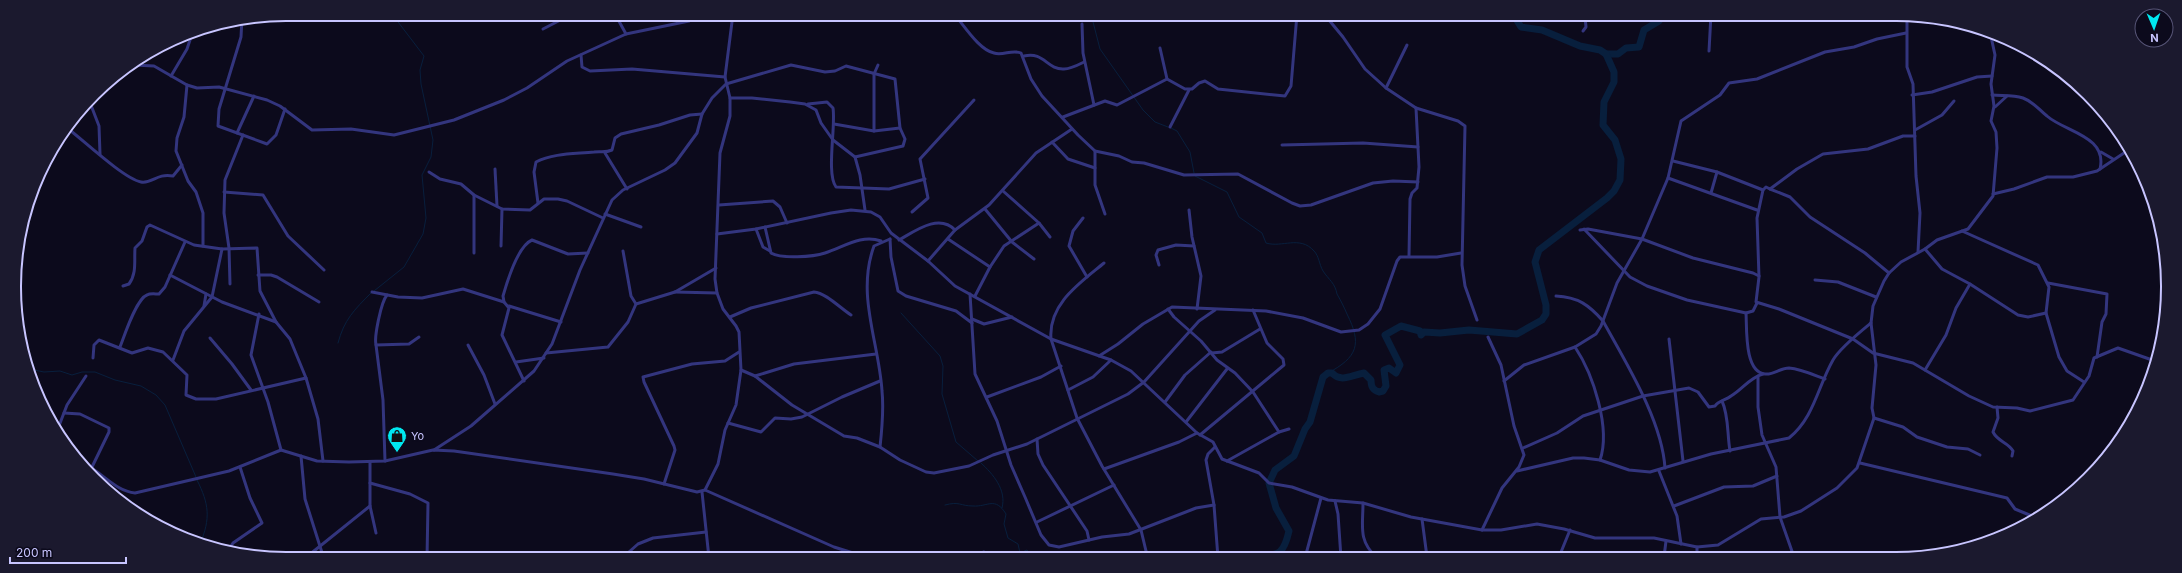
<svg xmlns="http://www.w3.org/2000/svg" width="2182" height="573" viewBox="0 0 2182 573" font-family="Inter,sans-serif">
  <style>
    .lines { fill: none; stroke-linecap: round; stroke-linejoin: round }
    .stream { stroke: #081f3d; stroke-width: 1 }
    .river { stroke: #081f3d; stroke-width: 7 }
    .street { stroke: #33357e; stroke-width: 3 }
    .labels { text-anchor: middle; stroke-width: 4; stroke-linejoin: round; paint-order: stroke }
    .poi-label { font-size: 11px; fill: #c8c5ff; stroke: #0c0a1c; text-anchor: start }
    .rim { fill: none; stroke: #c8c5ff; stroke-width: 2 }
  </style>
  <rect width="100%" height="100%" fill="#0c0a1c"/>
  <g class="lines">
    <g class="stream">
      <polyline points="1089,14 1092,18 1100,49 1143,110 1155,122 1168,127"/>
      <polyline points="1171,128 1177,131 1190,152 1194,173"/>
      <path d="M 1195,176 L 1227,192 L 1239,217 L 1262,233 L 1266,243 C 1282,248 1300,235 1314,251 C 1319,256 1319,264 1323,271 C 1329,280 1335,283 1337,294 C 1341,301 1344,307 1347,314 C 1362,344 1358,357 1328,373"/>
      <polyline points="374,291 404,267 423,234 426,218 422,175 431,157 433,140 421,84 420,70 424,56 392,14"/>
      <polyline points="901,313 940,356 943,366 942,394 956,442 978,461"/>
      <path d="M 338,343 C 344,320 354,310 371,293"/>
      <polyline points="29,372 34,370 44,372 60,371 72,375 82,372 95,372 115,380 141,386 156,395 165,405 196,477"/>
      <path d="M 981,463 C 993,474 1007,490 1002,508"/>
      <path d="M 197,480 C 209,504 211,518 200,544"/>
      <path d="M 945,505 C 960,501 960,506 973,506 C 988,507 995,496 1006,514 L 1004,524 L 1008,538 L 1018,544 L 1020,553 L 1027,550 L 1031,556 L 1037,558"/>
    </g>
    <g class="river">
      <polyline points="1606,54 1618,54 1626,48 1639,47 1644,30 1659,21 1664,14"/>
      <path d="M 1249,558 C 1271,549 1281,566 1289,531 L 1276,508 L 1269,483 L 1275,470 L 1294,456 L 1305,429 L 1310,422 L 1323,377 L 1328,373 L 1332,373 C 1342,383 1351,375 1364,373 L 1371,380 C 1371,387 1373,390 1379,392 L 1383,391 L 1386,386 L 1384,370 L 1389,368 L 1396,373 L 1400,365 L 1385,335 L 1401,326 L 1420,331 L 1421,335 L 1424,332 L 1440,333 L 1469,330 L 1517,334 L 1542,320 L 1546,314 L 1546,305 L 1535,262 L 1539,250 L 1607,198 L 1614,191 L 1620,180 L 1621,159 L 1615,140 L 1603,125 L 1604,102 L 1614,82 L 1614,72 L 1606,54 L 1600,50 L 1580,46 L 1542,30 L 1521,27 L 1513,14"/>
    </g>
    <g class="street">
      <polyline points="615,14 626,34"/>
      <polyline points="714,14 732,19"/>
      <path d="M 954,14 C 964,25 979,50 994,53 C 1003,56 1012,49 1021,53 L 1031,79 L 1042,96 L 1078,135 L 1095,151 L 1119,156 L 1132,162 L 1144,163 L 1184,175 L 1238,174 L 1292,203 L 1300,206 L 1311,205 L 1373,183 L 1393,181 L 1418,182"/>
      <polyline points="1324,14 1343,37 1365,69 1386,88 1416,108 1458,121 1465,126 1462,265 1465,286 1477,320"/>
      <polyline points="1907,15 1907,67 1913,84 1916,176 1920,213 1918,252"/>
      <polyline points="242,18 241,37 219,109 218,126 267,144 276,135 285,109"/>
      <polyline points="1082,24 1083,53 1094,105"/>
      <polyline points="543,29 572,14"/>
      <polyline points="1583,31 1586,27 1585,17 1589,14"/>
      <polyline points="1709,51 1711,14"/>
      <polyline points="581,55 582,67 590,71 632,69 725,77"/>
      <path d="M 1024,56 C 1044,51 1047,70 1064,69 C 1071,69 1078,65 1084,62"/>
      <polyline points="134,65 154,66 187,85 197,88 219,87 267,100 280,106 312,130 351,129 394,135 454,120 504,100 527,88 567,61 626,34 689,21 697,14"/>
      <polyline points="171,76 187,49 193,31"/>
      <polyline points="1167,79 1185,89 1192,89 1199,83 1205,81 1218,89 1285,96 1291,86 1297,14"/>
      <polyline points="187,85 184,117 177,138 176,151 188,181 196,192 203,213 203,246"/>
      <polyline points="1386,88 1407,45"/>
      <polyline points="1912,95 1932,92 1977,77 1992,76"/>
      <path d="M 1992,95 C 2002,96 2013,95 2023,98 C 2034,102 2038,109 2047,116 C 2065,132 2108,136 2100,169"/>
      <polyline points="730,98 752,98 790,102 805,104 816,110 821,123 833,140 855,157 860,175 865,210"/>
      <polyline points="89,100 99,126 100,154"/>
      <path d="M 808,104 L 827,102 L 833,108 C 836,127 826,173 836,187 L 889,189 L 925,179"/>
      <polyline points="1995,107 2007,96"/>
      <polyline points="1063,117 1105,101 1117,105 1167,79 1160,48"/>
      <polyline points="834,124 874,131 900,128"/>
      <path d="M 66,127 C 82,139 124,179 141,182 C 153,184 156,173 173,176 L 182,165"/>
      <polyline points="1170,127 1189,90"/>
      <polyline points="1915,130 1942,115 1954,101"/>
      <polyline points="874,131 874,74 878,65"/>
      <polyline points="237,133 254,96"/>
      <polyline points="1915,136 1903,136 1868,149 1823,154 1797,169 1770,189 1766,187 1763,190 1757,218 1759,277 1756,302 1779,309 1853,339 1873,353 1913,363 1969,396 1993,407 2017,408 2030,411 2073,400 2089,376 2094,358 2118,348 2155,361"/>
      <polyline points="1052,142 1068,159 1095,168"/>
      <polyline points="1282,145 1363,143 1418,147"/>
      <polyline points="1095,151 1095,185 1105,214"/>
      <polyline points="2101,152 2113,159"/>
      <polyline points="605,153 627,189"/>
      <polyline points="1673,161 1717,172 1763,190"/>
      <polyline points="495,169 497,206"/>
      <polyline points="429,172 440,179 461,184 474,195 502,209 530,210 544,199 558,199 567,201 603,218"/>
      <polyline points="1668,178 1757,210"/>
      <polyline points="1770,189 1790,197 1810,217 1865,253 1889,273"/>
      <polyline points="1003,191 1039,223 1050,237"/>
      <polyline points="224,192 263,195 288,236 324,270"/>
      <polyline points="1711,193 1717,172"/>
      <polyline points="1993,194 2014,189 2047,177 2073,177 2097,171 2130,149"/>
      <polyline points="474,195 474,253"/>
      <path d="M 538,203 L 534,172 L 536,162 C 553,153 576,154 594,152 C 601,151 605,153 612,150 L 615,138 L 621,134 L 659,125 L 690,115 L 702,114"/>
      <polyline points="719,205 773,201 780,207 787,223"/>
      <polyline points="985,209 1012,242 1034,259"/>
      <polyline points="1189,210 1192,237 1201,276 1197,309"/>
      <polyline points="912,212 928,198 920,159 974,100"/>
      <polyline points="605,214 641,227"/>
      <polyline points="1083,218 1073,231 1069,246 1087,277"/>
      <path d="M 765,227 L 771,253 C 781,259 813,257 825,253 C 844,247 861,234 881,241"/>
      <polyline points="756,229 763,247 770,251"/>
      <polyline points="1584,229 1630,277 1647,286 1687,300 1746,313 1753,311 1757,303"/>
      <polyline points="1580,230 1588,229 1642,239 1693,258 1753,273 1759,276"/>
      <polyline points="1962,231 2038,265 2049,287 2046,313 2059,357 2067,371 2084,382"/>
      <polyline points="717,234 756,229 831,213 851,210 871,212 880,217 891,233 928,261 955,286 1051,339 1111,360 1131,371 1197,433 1213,442 1222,459 1259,473 1269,483 1292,487 1328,500 1363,503 1411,517 1482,530 1501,530 1537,524 1564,529 1595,538 1654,538 1697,547 1718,545 1761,519 1784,517 1801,511 1837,488 1857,468 1874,418 1872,408 1876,365 1871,323 1873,306 1884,281 1889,273 1901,262 1925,249 1937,240 1968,229 1993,196 1997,148 1996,132 1991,121 1994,106 1991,84 1995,55 1990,32"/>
      <polyline points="890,239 891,257 898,291 906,296 956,311 972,323"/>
      <polyline points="948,239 990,267"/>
      <path d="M 899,240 C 915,231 939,213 955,230"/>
      <polyline points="501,246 502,209"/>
      <polyline points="1925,249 1942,269 1970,284 2018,315 2028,317 2046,313"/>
      <polyline points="623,251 631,296 636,304"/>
      <polyline points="1409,256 1410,199 1412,193 1417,188 1419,167 1416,108"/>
      <polyline points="928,261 955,230 989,205 1036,153 1072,129"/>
      <path d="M 1104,263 C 1080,283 1048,304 1051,339 L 1077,418 L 1102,466 L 1141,530 L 1146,551 L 1150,558"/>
      <polyline points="1159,265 1156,255 1158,250 1176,245 1194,246"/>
      <polyline points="170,275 222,302 276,322"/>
      <polyline points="258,275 271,275 277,277 319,302"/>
      <polyline points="1815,280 1838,282 1876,297"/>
      <polyline points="2048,283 2107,294 2106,314 2102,322 2097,357"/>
      <polyline points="230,284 229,248 224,213 225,180 243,135"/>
      <path d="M 123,286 L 129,284 C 137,273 134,261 135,248 L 142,241 L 147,227 L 150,225 L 194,245 L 222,249 L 257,248 L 260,291 L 276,322 L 290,339 L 306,378 L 318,419 L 323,461"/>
      <polyline points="372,292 398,297 422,298 463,289 504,302"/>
      <polyline points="675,292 717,293"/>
      <polyline points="970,294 975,374 997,421 1011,465 1025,497 1041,535 1049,545 1059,547 1102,537 1129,534 1196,508 1214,505"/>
      <path d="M 387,295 C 381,302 374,337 376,345 L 409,344 L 419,337"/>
      <polyline points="975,296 990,267 1004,246 1039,223"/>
      <path d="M 1556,296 C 1578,297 1589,305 1603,321 C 1626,363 1662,420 1665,468"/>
      <polyline points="204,306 206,294"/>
      <polyline points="509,306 561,322"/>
      <polyline points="1168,309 1174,317 1201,341 1217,360 1235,373 1253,392 1279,432"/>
      <path d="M 1746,313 C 1747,328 1744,372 1765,374 C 1774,375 1780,368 1789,368 C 1801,369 1814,375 1825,379"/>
      <polyline points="259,314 251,355 268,402 281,450"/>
      <path d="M 730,317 L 751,308 L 814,292 C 826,293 840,308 851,315"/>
      <polyline points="972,319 984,324 1012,317"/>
      <polyline points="210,338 232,364 251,390"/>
      <polyline points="1669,339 1683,461"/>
      <polyline points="376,345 383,400 385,461"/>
      <polyline points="468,345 484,375 495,404"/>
      <path d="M 120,347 C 124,337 136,299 147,295 C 150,293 155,294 159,294 L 165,287 L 185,242"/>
      <path d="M 1575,347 C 1593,374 1611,428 1600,460"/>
      <polyline points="546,353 608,347 628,322 636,304 675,292 716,268"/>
      <polyline points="1212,353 1222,352 1260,329"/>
      <polyline points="1099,356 1118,344 1143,324 1172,307 1266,311 1303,318 1341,332 1359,330 1368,324 1380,309 1397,261 1400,257 1437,257 1461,253"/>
      <polyline points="93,358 94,345 99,340 132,353 148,348 163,352 187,375 186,395 196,399 216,399 306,378"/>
      <polyline points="173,360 184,331 212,297 222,249"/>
      <polyline points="516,362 544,358"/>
      <polyline points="741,370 755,376 792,405 844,436 857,438 880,447 900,460 926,472 934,473 969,466 993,455 1027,444 1128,394 1144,382 1199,321 1215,310"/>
      <polyline points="1925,370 1946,335 1956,308 1970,284"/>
      <polyline points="755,376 794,364 876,354"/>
      <polyline points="1758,376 1758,407 1762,435 1776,467 1780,517 1794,557"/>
      <path d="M 524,381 L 502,335 L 509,308 L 504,302 L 503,296 C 507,282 518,246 532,240 L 568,254 L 588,253"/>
      <polyline points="1504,381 1524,365 1575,347 1596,334 1601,326 1617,283 1642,239 1668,178 1681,121 1720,95 1729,83 1757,79 1825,52 1854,47 1877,39 1906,33"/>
      <polyline points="1068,390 1093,377 1111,360"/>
      <polyline points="987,397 1041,377 1061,366"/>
      <path d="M 1722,401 C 1729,416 1727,434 1730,451"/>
      <polyline points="1165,402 1185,375 1211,352"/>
      <path d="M 1997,407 L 1998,418 L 1993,432 C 1998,442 2008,442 2013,451 L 2012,456"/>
      <polyline points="64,413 80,414 109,428 109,432 92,467"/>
      <polyline points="1874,418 1903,427 1917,437 1947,447 1968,449 1980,455"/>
      <polyline points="1186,422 1227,369"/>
      <polyline points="728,423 761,432 775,418 791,419 802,417 842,397 880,381"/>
      <polyline points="57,431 67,405 86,376"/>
      <polyline points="1200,435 1284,365 1283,359 1267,343 1253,310"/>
      <polyline points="1037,439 1038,454 1043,465 1087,531 1089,540"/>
      <path d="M 880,447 C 882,429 884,410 882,391 C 879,342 856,295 874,246 L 890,239"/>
      <polyline points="1215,447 1208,454 1206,460 1214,505 1218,558"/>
      <path d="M 1523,448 L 1557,433 L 1583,416 L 1643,396 L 1689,388 L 1698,392 L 1709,407 L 1715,406 C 1718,401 1726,400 1731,396 C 1743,389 1749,378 1763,374"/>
      <polyline points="434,450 471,426 534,371 552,344 580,270 612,200 623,190 665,170 675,163 697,133 702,114 712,98 726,84 791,65 825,72 835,71 846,66 895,79 900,128 905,139 903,146 855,157"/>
      <polyline points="301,456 305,499 324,559"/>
      <polyline points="1227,461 1279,432 1289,429"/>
      <polyline points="370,462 370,506 376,533"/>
      <path d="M 81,463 C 101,470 114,491 135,493 L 229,471 L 281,450 L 317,461 L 349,462 L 385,461 L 433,450 L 454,451 L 613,474 L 644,479 L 697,492 L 705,490 L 718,464 L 725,430 L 736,405 L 741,370 L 739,332 L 736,326 L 723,309 L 717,293 L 715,279 L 720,153 L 730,116 L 730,98 L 725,77 L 733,14"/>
      <polyline points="1860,463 2007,498 2015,509 2032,516"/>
      <polyline points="1104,469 1179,442 1197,433"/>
      <path d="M 1517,471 L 1573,458 L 1584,458 L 1600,460 L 1629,470 L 1650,472 L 1711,454 L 1789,438 C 1814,418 1818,386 1833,360 C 1840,348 1860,332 1871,323"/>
      <polyline points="1659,471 1677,516 1681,544"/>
      <polyline points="370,483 410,494 428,503 427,559"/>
      <polyline points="664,484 675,450 674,446 644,382 643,377 692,364 725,361 739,352"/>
      <polyline points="705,490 834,547 869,558"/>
      <polyline points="702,492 709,558"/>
      <polyline points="1335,501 1338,514 1341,558"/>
      <path d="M 1363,503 C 1363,526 1358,540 1376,557"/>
      <polyline points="1674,506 1724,487 1753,486 1777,476"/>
      <polyline points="1422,519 1427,557"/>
      <polyline points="1037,522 1114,485"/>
      <polyline points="1482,530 1502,488 1519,467 1524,455 1514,426 1501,365 1488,337"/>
      <polyline points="1697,547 1697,557"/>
      <polyline points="227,552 233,543 262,523 250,498 240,467"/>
      <polyline points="1559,557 1570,530"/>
      <polyline points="1664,557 1666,541"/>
      <polyline points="968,558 984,552 988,558"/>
      <polyline points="1305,558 1321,498"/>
      <polyline points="304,559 370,506"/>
      <polyline points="621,559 638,544 653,538 706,532"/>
    </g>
  </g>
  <defs>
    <symbol id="shop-pin" viewBox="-11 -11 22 30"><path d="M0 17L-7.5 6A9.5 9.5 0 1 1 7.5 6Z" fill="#00e8f0" stroke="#0c0a1c"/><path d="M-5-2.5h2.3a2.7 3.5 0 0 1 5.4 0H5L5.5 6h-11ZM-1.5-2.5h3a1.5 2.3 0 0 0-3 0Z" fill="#111"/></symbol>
  </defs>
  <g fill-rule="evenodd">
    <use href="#shop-pin" x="386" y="425" width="22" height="30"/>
  </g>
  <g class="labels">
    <g class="poi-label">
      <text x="411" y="440">Yo</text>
    </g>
  </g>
  <path d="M0 0H2182V573H0ZM286 21H1896A265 265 0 0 1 2161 286V287A265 265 0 0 1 1896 552H286A265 265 0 0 1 21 287V286A265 265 0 0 1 286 21Z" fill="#1b192e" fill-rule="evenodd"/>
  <path class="rim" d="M286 21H1896A265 265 0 0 1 2161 286V287A265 265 0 0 1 1896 552H286A265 265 0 0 1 21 287V286A265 265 0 0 1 286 21Z"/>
  <g transform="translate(2154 28) rotate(178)"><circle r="19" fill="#0c0a1c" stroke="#575577"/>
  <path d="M0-3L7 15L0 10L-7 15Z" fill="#00e8f0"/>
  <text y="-6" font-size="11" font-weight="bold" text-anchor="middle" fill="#c8c5ff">N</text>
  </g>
  <path d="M10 557v6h116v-6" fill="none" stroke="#c8c5ff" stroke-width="2"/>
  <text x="16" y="557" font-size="12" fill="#c8c5ff" stroke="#0c0a1c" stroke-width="3" paint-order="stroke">200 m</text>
</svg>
